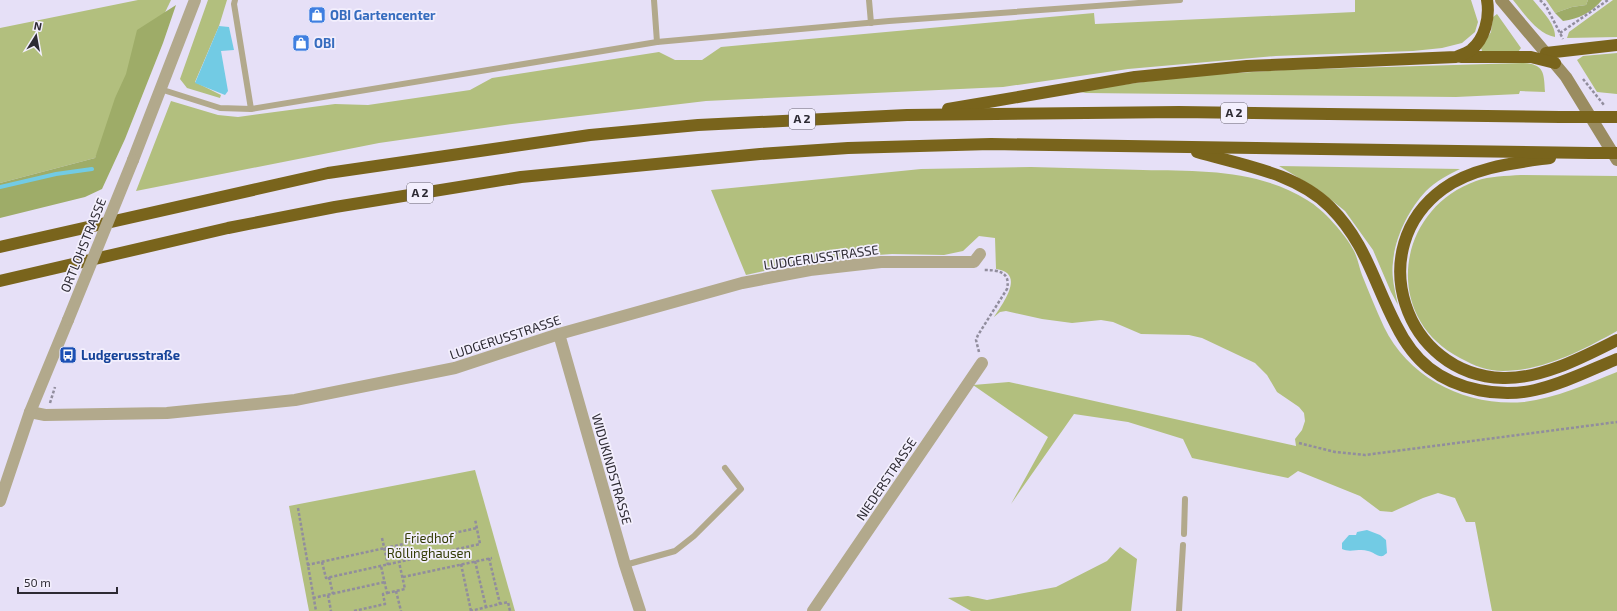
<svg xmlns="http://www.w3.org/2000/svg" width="1617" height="611" viewBox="0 0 1617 611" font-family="'Exo 2',sans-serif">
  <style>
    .green { fill: #b2bf7e }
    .forest { fill: #9eac68 }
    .water { fill: #72cbe4 }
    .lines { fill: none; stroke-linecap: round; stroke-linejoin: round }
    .stream { stroke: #72cbe4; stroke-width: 4 }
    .path { stroke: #918d9d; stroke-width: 2.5; stroke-dasharray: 3 2; stroke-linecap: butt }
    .lane { stroke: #b2a98c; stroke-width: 6 }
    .street { stroke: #b2a98c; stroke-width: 12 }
    .secondary { stroke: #9a8c60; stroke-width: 12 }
    .highway { stroke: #79641c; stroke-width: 12 }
    .street-bridge { stroke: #b2a98c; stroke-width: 12 }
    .highway-bridge { stroke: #79641c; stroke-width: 12 }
    .labels { text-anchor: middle; stroke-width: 3.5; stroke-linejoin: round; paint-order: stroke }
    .shield { fill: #f3effd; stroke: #686570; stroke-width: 1 }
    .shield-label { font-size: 12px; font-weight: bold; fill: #2d2a33 }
    .shop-label { font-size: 13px; font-weight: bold; fill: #366cbe; stroke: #f3effd; text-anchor: start }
    .street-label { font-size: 13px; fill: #2d2a33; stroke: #f3effd }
    .transit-label { font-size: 13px; font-weight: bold; fill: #164399; stroke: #f3effd; text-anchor: start }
    .park-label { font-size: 13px; fill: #323a04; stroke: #f3effd }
  </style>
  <rect width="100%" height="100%" fill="#e6e0f7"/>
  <g class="green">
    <polygon points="138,0 171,0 95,158 0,183 0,28"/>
    <polygon points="208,0 227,0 219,26 195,82 221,95 220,98 187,88 180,79"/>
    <polygon points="1355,0 1471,0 1478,22 1475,32 1462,43 1442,48 1413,51 1276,56 1128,69 1003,87 706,101 512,124 379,143 136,191 171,101 218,115 238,117 335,104 368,105 470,90 492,78 659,52 675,60 702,60 721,47 1094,13 1095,24 1355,12"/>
    <path d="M 1513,0 L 1533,0 C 1541,10 1556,24 1555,37 C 1537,34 1524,13 1513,0 Z"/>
    <polygon points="1546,0 1588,0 1586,5 1572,7 1555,13"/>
    <polygon points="1613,0 1617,0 1617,37 1567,38 1569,32"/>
    <polygon points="1497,14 1521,48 1518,52 1482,51 1481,48 1491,32 1493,17"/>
    <polygon points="1617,53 1617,94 1597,92 1577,60 1583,56"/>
    <path d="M 1522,63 C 1544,64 1544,72 1545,92 L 1520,91 L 1519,94 L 1456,97 L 1086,93 L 1075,91 L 1189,76 L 1284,70 Z"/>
    <path d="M 1279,166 L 1460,169 C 1448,175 1436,181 1426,191 C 1409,209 1395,237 1393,262 C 1391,276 1395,291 1398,305 L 1391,292 L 1373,250 L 1345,211 L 1319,190 Z"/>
    <path d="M 1031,167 C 1068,168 1106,169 1143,170 C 1200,171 1257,169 1307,200 C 1323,209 1346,235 1354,251 C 1358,259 1359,267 1362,275 C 1369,292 1376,310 1384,327 C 1409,379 1467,407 1524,402 C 1556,398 1587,384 1617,372 L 1617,611 L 1492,611 L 1475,522 L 1466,522 L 1455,498 L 1438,493 L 1423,498 L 1392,512 L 1380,511 L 1360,496 L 1298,471 L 1288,478 L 1192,458 L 1183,439 L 1128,422 L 1074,414 L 1011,504 L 1048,437 L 973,385 L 1009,382 L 1296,446 L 1295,439 L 1302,430 L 1305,421 L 1304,413 L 1299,407 L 1277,392 L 1267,375 L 1255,363 L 1202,338 L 1189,335 L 1141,334 L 1113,322 L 1101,320 L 1072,323 L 1042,319 L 1006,311 L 1000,312 L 994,317 C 1003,303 1026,273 996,269 L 995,238 L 979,236 L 963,251 L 944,255 L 892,254 L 819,259 L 746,275 L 711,190 L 921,169 Z"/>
    <path d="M 1521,175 L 1617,176 L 1617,331 C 1583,350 1543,371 1503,371 C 1487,371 1475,366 1460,358 C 1382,318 1395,210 1476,181 C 1490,176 1506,176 1521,175 Z"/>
    <polygon points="475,470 515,611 309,611 289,506"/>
    <polygon points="1120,547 1137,559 1131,611 971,611 948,598 968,596 987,600 1056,587 1107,561"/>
  </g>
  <g class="forest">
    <path d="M 1588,0 L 1602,0 C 1592,12 1579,19 1563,21 L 1555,13 L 1572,7 L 1586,5 Z"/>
    <polygon points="176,5 163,43 125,139 102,189 85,197 0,218 0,183 95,158 115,98 126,74 137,30"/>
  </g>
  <g class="water">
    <polygon points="219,26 229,27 234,50 221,51 228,91 225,95 195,83"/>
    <path d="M 1367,530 L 1380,535 L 1386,540 L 1387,553 L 1383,556 C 1377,557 1374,552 1368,551 C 1360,548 1350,553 1342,549 L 1342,543 L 1349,535 L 1356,535 L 1357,532 Z"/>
  </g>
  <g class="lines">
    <polyline class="stream" points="0,187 56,174 92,169"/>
    <g class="path">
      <polyline points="1540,0 1546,6 1563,39"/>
      <polyline points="1560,33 1608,0"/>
      <polyline points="1583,79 1604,105"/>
      <path d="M 979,352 L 976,340 L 978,335 L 1007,289 C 1011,271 997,270 983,270"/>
      <polyline points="50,403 55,387"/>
      <polyline points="1299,443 1335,452 1365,455 1617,422"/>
      <polyline points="298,508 316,611"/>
      <polyline points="382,538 388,565"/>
      <polyline points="489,558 500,604"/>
      <polyline points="475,561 486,607"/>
      <polyline points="322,562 326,578 480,544 475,519"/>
      <polyline points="461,564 471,611"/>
      <polyline points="307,565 477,528"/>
      <polyline points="329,577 333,594"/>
      <polyline points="403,577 492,558"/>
      <polyline points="396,591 401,611"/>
      <polyline points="387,593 405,589 399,562"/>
      <polyline points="328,595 331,611"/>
      <polyline points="313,598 385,582"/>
      <polyline points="354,611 385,604 383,594 387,593 381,566"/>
      <polyline points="470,611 508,602 510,611"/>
    </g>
    <g class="lane">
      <polyline points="235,0 234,4 251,109"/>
      <polyline points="654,0 657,42"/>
      <polyline points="869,0 871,23"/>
      <polyline points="160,89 220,108 251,109 657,42 889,21 1180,0"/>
      <polyline points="1184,534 1185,499"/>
      <polyline points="625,565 675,551 694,536 741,489 725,468"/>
      <polyline points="1179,611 1183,545"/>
    </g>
    <g class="street">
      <polyline points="133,160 195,0"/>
      <polyline points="559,334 625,565 640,611"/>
      <polyline points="30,412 45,415 167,413 295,400 455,368 559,334 742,283 810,270 881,262 974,262 980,254"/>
      <polyline points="0,501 30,412 68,320"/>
      <polyline points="813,611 982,363"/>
    </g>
    <polyline class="secondary" points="1501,0 1566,77 1617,160"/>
    <g class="highway">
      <polyline points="1546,53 1617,45"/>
      <polyline points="1461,57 1531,57 1555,63"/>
      <path d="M 948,109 L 1135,77 L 1247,66 L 1456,57 C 1461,55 1467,53 1471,50 C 1485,39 1490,17 1487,0"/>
      <path d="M 1197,152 C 1242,165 1296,173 1330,207 C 1366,243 1373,281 1396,325 C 1404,341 1415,357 1429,368 C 1457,390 1500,398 1535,390 C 1563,384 1590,370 1617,359"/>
      <path d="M 1550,158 C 1514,163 1473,167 1443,189 C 1362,248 1404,375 1503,378 C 1542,379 1583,357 1617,340"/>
      <polyline points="0,247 328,173 590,135 698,125 907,115 1179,112 1560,117"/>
      <polyline points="0,281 228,228 335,207 521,177 760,154 848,148 991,144 1590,153"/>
    </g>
    <polyline class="street-bridge" points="68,320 133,160"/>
    <g class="highway-bridge">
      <polyline points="1560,117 1617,117"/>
      <polyline points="1590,153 1617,153"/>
    </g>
  </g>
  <defs>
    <symbol id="shop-square" viewBox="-11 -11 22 22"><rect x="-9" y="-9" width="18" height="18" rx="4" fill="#3f7fe0" stroke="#f3effd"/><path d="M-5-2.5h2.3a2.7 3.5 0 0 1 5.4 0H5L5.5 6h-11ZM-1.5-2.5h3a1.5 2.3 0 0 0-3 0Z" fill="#fff"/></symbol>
    <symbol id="bus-square" viewBox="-11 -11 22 22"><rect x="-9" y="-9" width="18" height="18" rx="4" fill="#1a4fb4" stroke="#f3effd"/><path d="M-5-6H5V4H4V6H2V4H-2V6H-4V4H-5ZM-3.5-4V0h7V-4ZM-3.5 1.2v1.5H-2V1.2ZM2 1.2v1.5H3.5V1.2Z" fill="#fff"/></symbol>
  </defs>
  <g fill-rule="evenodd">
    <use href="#shop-square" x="307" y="5" width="20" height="20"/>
    <use href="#shop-square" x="291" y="33" width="20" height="20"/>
    <use href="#bus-square" x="58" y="345" width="20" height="20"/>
  </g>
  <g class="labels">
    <g class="shield">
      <rect x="1221" y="103" width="26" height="20" rx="3"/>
      <rect x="789" y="109" width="26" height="20" rx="3"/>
      <rect x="407" y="183" width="26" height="20" rx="3"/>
    </g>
    <g class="shield-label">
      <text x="1234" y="117">A 2</text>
      <text x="802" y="123">A 2</text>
      <text x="420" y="197">A 2</text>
    </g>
    <g class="shop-label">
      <text x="330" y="20">OBI Gartencenter</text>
      <text x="314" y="48">OBI</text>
    </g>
    <g class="street-label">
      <text transform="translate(83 245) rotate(-68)" y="5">ORTLOHSTRASSE</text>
      <text transform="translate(821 257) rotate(-8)" y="5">LUDGERUSSTRASSE</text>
      <text transform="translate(505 337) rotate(-18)" y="5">LUDGERUSSTRASSE</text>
      <text transform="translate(612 469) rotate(74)" y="5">WIDUKINDSTRASSE</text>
      <text transform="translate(886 479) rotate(-56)" y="5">NIEDERSTRASSE</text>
    </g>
    <g class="transit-label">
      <text x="81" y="360">Ludgerusstraße</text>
    </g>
    <g class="park-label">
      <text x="429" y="543">Friedhof<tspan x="429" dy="15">Röllinghausen</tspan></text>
    </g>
  </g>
  <g transform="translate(36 36) rotate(11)" stroke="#f3effd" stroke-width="3" paint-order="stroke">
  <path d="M0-3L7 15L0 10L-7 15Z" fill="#2d2a33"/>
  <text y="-6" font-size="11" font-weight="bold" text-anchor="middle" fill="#2d2a33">N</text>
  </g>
  <path d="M18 587v6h99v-6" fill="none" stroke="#2d2a33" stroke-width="2"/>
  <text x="24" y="587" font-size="12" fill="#2d2a33" stroke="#f3effd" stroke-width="3" paint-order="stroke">50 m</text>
</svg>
